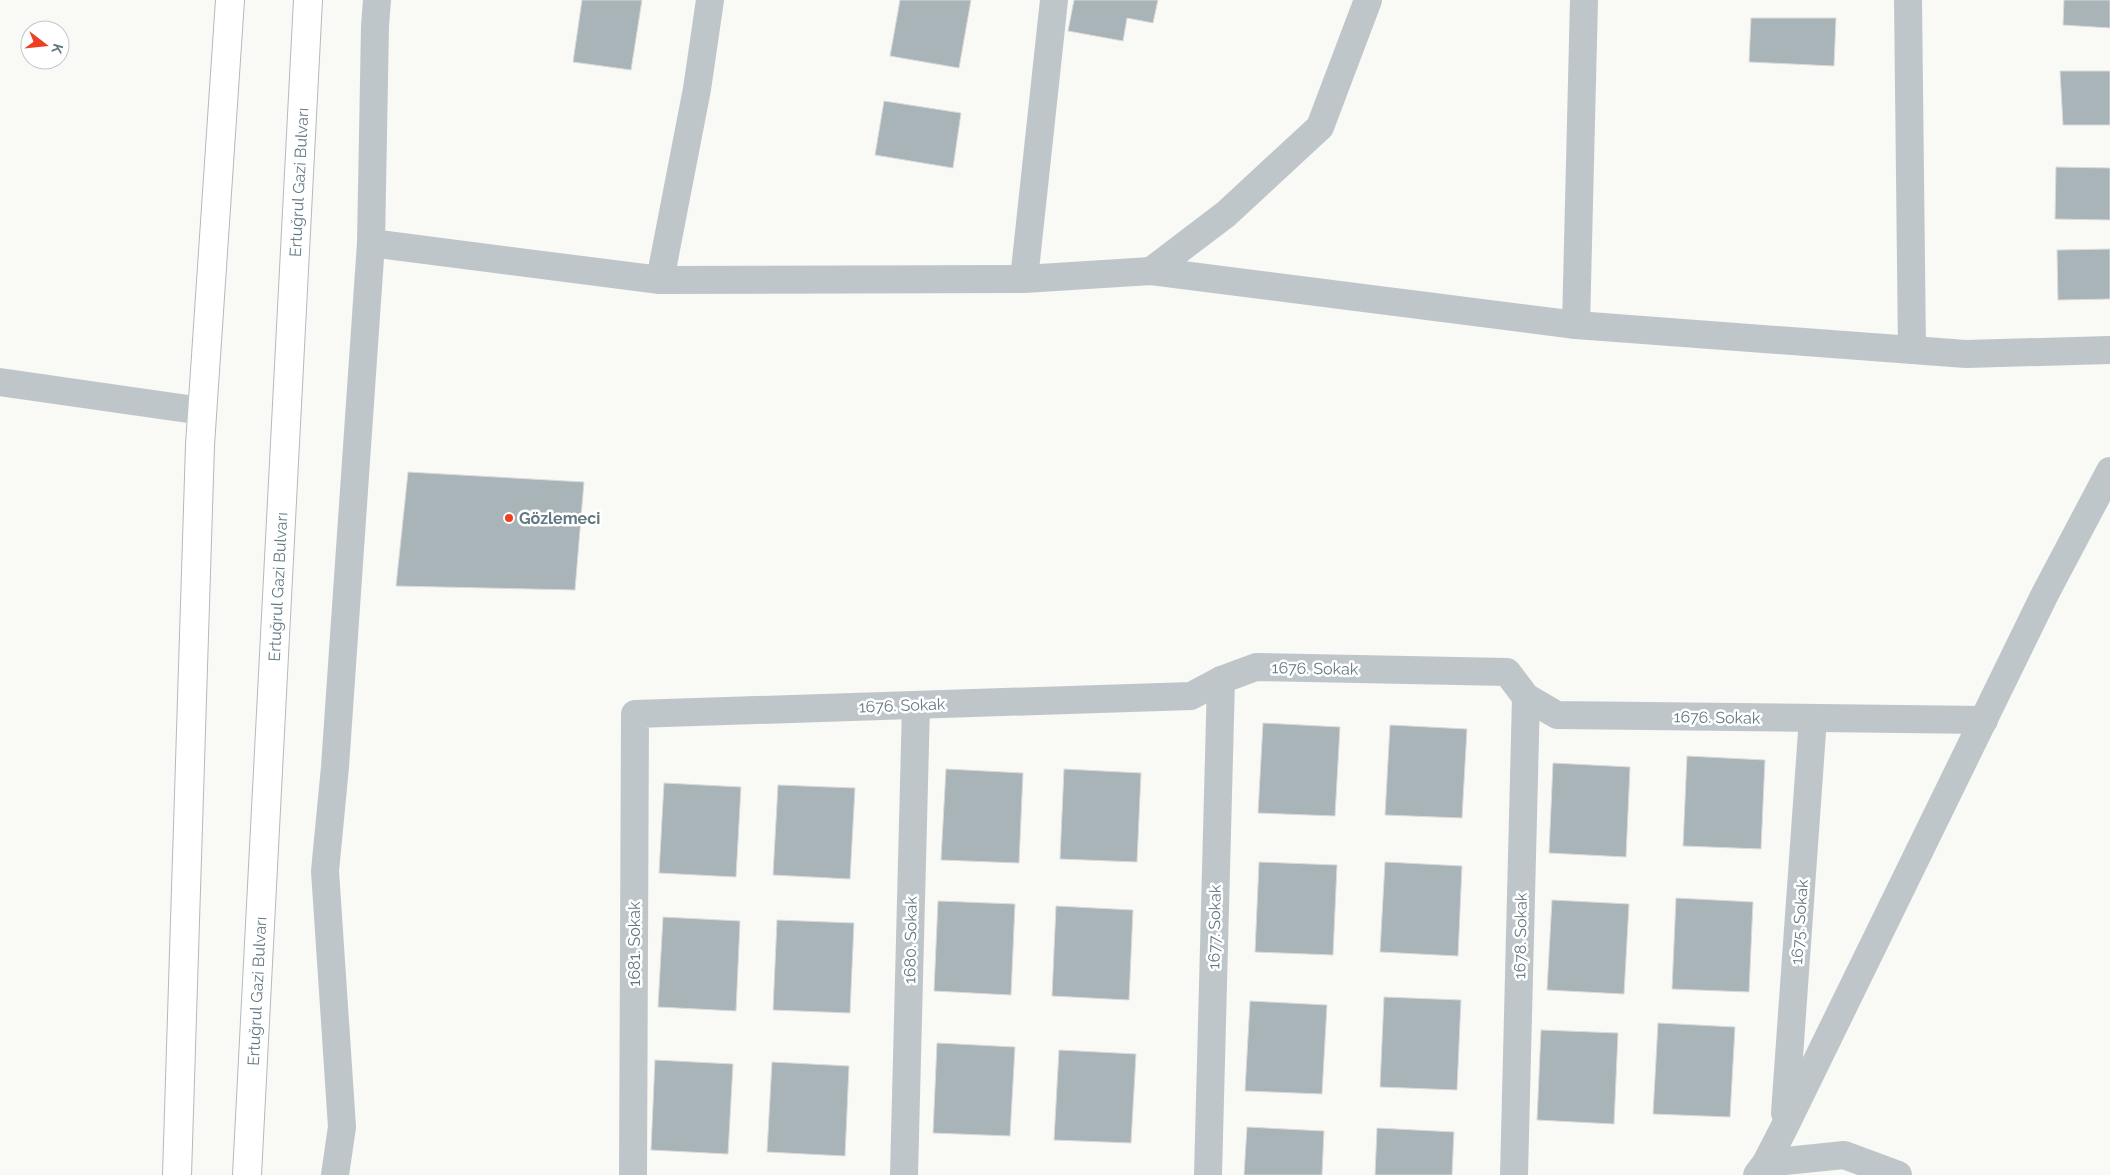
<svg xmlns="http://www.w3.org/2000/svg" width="2110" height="1175" viewBox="0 0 2110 1175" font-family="Raleway,sans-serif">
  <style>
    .building { fill: #a8b4b8; stroke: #dbdbd9 }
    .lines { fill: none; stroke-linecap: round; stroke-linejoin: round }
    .secondary-casing { stroke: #b2babe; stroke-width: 30 }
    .minor { stroke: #bfc6c9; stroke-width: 28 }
    .tertiary { stroke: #bfc6c9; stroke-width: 28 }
    .secondary { stroke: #fff; stroke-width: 28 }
    .poi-dot { fill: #ee3f22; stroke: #fff; stroke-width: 2 }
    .labels { text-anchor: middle; stroke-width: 5; stroke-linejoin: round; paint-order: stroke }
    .street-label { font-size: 16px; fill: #627883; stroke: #fff }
    .poi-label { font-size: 16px; font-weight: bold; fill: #627883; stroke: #fff; text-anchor: start }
  </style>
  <rect width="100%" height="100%" fill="#f9f9f6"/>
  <g class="building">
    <polygon points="582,0 642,0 631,70 573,62"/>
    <polygon points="900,0 971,0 959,68 890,56"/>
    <polygon points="1074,0 1158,0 1153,23 1127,18 1123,41 1068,31"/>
    <polygon points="2064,0 2110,0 2110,28 2063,25"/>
    <polygon points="1751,18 1836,18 1834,66 1749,62"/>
    <polygon points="2060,71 2110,71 2110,125 2063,125"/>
    <polygon points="884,101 961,113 953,168 875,155"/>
    <polygon points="2056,167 2110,168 2110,220 2055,219"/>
    <polygon points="2110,249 2110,299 2058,300 2057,250"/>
    <polygon points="408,472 584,482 575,590 396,586"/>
    <polygon points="1263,723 1340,727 1335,816 1258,813"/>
    <polygon points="1390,725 1467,729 1462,818 1385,815"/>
    <polygon points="1687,756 1765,760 1761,849 1683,846"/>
    <polygon points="1553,763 1630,767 1626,857 1549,853"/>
    <polygon points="946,769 1023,773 1019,863 941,860"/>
    <polygon points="1064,769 1141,773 1137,862 1060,859"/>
    <polygon points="664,783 741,787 736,877 659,873"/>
    <polygon points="778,785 855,788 850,879 773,875"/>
    <polygon points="1259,862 1337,865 1333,955 1255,952"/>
    <polygon points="1385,862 1462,866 1458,956 1380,952"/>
    <polygon points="1676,898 1753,902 1749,992 1672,989"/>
    <polygon points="1552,900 1629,904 1624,994 1547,990"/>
    <polygon points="938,901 1015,904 1011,995 934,991"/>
    <polygon points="1056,906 1133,910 1129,1000 1052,996"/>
    <polygon points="663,917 740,921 736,1011 658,1007"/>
    <polygon points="777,920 854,923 850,1013 773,1010"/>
    <polygon points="1384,997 1461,1000 1457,1090 1380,1087"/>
    <polygon points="1250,1001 1327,1005 1322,1094 1245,1091"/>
    <polygon points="1658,1023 1735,1027 1730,1117 1653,1114"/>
    <polygon points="1541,1030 1618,1033 1614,1124 1537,1120"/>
    <polygon points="937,1043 1015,1047 1010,1136 933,1133"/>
    <polygon points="1059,1050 1136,1054 1131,1143 1054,1140"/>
    <polygon points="655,1060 733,1064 728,1154 651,1150"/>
    <polygon points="772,1062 849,1066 845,1156 767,1152"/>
    <polygon points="1247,1127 1324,1131 1322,1175 1244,1175"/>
    <polygon points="1377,1128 1454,1132 1452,1175 1375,1175"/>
  </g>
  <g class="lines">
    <defs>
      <g id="secondary">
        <polyline points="177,1175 200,445 230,0"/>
        <path id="s1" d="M 247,1175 L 308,0"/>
      </g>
    </defs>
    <use href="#secondary" class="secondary-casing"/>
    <g class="minor">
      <polyline points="1908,0 1912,350"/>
      <polyline points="1151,271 1226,214 1320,127 1368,0"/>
      <polyline points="1024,279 1054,0"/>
      <polyline points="660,280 697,89 710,0"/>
      <polyline points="1576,325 1584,0"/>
      <polyline points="0,382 202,411"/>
      <polyline points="1785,1113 1813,718"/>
      <polyline points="1766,1163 1844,1155 1898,1175"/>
      <polyline points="335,1175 342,1127 325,871 335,767 371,243 375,26 377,0"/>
      <polyline points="633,1175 635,714 1191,696 1221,680 1256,667 1507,672 1526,697 1557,715 1984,720"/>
      <polyline points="904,1175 916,705"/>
      <polyline points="1208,1175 1221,680"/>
      <polyline points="1514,1175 1526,697"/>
      <polyline points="1757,1175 1766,1163 1785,1126 2045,594 2110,471"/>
    </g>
    <polyline class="tertiary" points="371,243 660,280 1024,279 1151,271 1576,325 1966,354 2110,350"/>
    <use href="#secondary" class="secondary"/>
  </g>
  <circle class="poi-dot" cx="509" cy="518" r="5"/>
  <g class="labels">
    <g class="street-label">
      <text dy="6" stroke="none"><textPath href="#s1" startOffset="994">Ertuğrul Gazi Bulvarı</textPath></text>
      <text dy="6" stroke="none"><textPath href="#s1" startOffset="589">Ertuğrul Gazi Bulvarı</textPath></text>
      <text transform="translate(1315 668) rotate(1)" y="6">1676. Sokak</text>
      <text transform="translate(902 705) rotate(-2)" y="6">1676. Sokak</text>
      <text transform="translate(1717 717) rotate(1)" y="6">1676. Sokak</text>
      <text transform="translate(1799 922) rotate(-86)" y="6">1675. Sokak</text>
      <text transform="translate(1214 927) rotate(-89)" y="6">1677. Sokak</text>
      <text transform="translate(1520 936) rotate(-89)" y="6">1678. Sokak</text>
      <text transform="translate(910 940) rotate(-89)" y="6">1680. Sokak</text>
      <text transform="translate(634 944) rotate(-90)" y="6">1681. Sokak</text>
      <text dy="6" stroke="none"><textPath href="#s1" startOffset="184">Ertuğrul Gazi Bulvarı</textPath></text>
    </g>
    <g class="poi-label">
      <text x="519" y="524">Gözlemeci</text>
    </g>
  </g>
  <g transform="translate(45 45) rotate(106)"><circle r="24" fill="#ffffff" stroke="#c0c9cd"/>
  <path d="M0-4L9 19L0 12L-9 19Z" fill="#ee3f22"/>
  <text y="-8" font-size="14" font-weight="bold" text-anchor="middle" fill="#627883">K</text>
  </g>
</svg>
